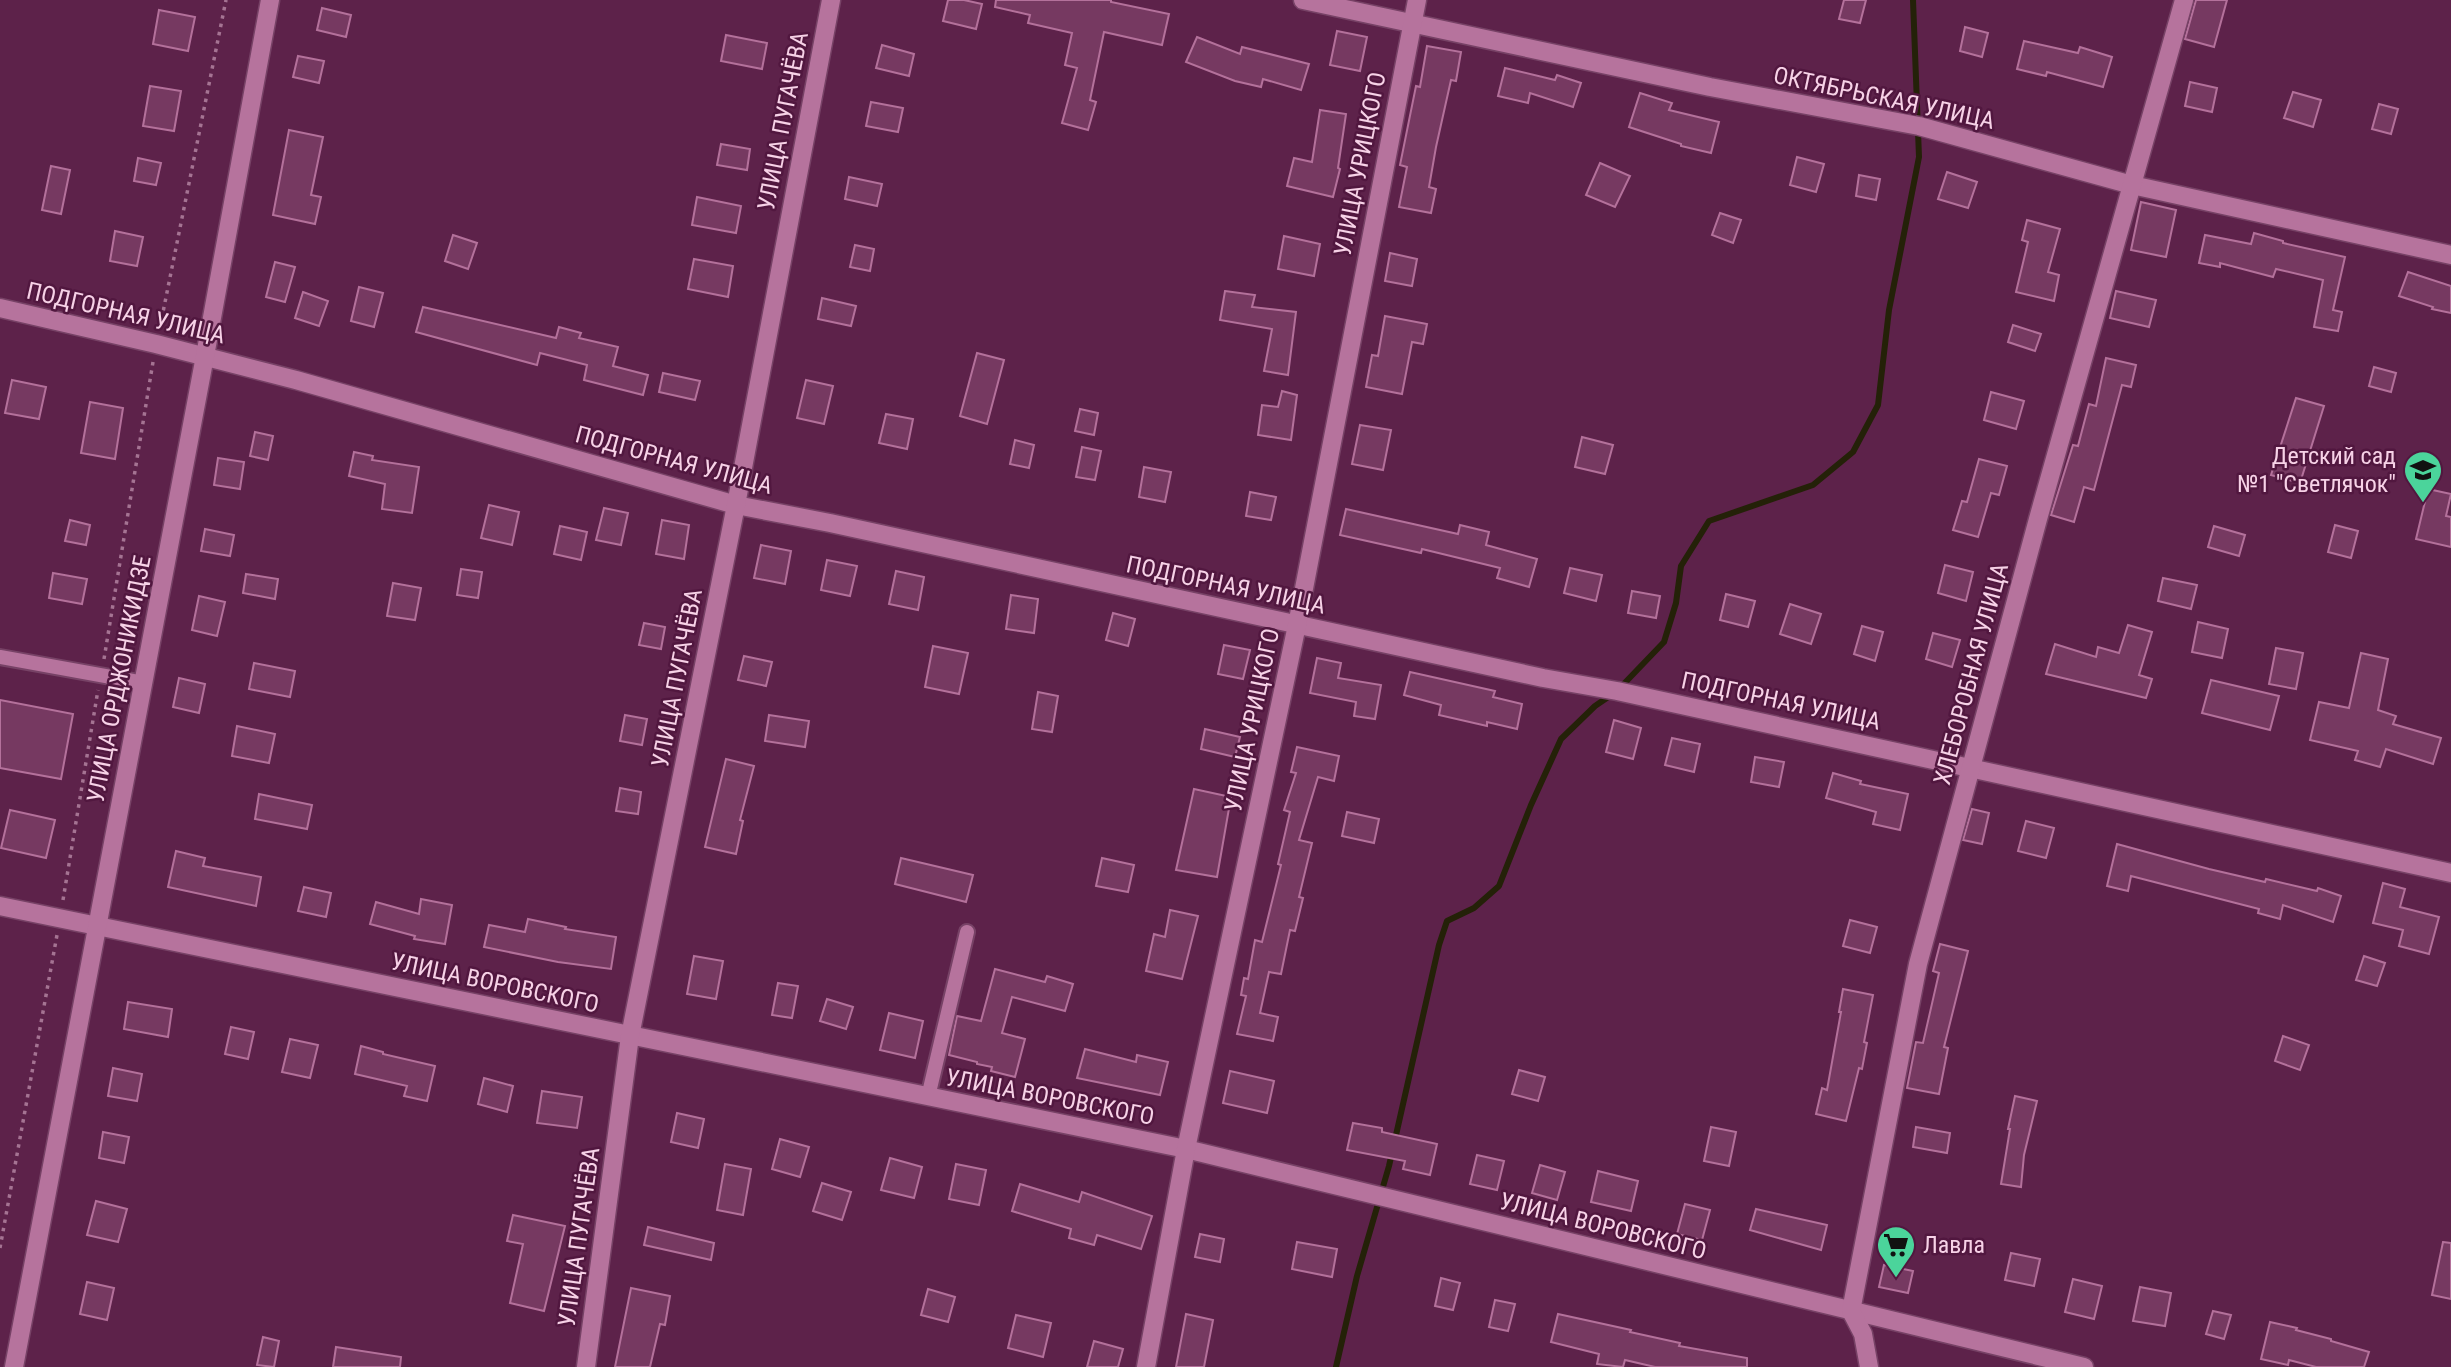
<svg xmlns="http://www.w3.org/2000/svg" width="2451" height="1367" viewBox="0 0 2451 1367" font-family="'Roboto Condensed',sans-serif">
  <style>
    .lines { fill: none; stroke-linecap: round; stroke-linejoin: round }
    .stream { stroke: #242108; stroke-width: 6 }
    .building { fill: #763961; stroke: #b4719b; stroke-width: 2 }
    .service-casing { stroke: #774266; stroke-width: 18 }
    .minor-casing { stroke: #774266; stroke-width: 21 }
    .tertiary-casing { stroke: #774266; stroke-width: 21 }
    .path { stroke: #a57493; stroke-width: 3.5; stroke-dasharray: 3.5 5; stroke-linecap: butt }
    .service { stroke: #b6739d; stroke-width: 14 }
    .minor { stroke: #b6739d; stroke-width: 18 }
    .tertiary { stroke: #b6739d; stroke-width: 18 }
    .labels { text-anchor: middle; stroke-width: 5; stroke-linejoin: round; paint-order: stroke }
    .street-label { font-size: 24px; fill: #f7d2e7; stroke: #51173f }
    .poi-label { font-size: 24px; fill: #f7d2e7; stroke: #51173f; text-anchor: end }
  </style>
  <rect width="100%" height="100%" fill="#5d224a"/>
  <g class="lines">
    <polyline class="stream" points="1336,1367 1357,1276 1389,1166 1439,945 1447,921 1474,908 1499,886 1531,805 1561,739 1595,706 1617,691 1664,642 1676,603 1681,566 1709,521 1813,485 1853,452 1878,405 1889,310 1919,157 1913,0"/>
  </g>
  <g class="building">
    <polygon points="948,0 964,0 982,4 976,29 943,21"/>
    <polygon points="996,0 1111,0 1111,2 1169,14 1162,45 1104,32 1090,100 1096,102 1088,130 1062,123 1077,68 1065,65 1072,33 1028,23 1030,15 995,7"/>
    <polygon points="1844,0 1866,0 1860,23 1839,19"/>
    <polygon points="2196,0 2227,0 2214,47 2185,39"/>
    <polygon points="322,8 351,15 346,37 317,30"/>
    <polygon points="159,10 195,17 188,51 153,44"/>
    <polygon points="1965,27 1988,33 1982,57 1960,51"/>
    <polygon points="1337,31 1367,37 1360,71 1330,65"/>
    <polygon points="726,35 767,43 762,69 721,61"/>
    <polygon points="1197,37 1240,54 1242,47 1309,64 1301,90 1263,79 1261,87 1235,81 1186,62"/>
    <polygon points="2024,41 2078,53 2080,47 2112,57 2103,87 2047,72 2046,76 2017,69"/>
    <polygon points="882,45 914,54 909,76 876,68"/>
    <polygon points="1427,46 1461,52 1456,81 1451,80 1436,147 1429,187 1436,189 1431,213 1399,207 1407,167 1400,165 1416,86 1420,87"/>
    <polygon points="298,56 324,61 319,83 293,77"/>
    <polygon points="1505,68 1555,80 1557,75 1581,83 1573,107 1530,93 1528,103 1498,96"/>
    <polygon points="2190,82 2217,88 2212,112 2185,106"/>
    <polygon points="150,86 181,91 174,131 143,126"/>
    <polygon points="2293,92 2321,100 2313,127 2284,118"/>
    <polygon points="1640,93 1672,103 1669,110 1719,122 1711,153 1681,146 1681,144 1629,127"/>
    <polygon points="871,102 903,108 898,132 866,126"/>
    <polygon points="2379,104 2398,109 2391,134 2372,129"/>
    <polygon points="1320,110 1346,114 1338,168 1340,169 1333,197 1287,186 1294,158 1312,162"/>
    <polygon points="289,130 323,137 311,195 321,197 315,224 273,215"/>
    <polygon points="721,144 750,149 747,170 717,165"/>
    <polygon points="1797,157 1824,164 1816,192 1790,185"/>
    <polygon points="138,158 161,163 156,185 134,181"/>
    <polygon points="1600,163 1630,176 1615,207 1586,195"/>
    <polygon points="51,166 70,170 61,214 42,210"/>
    <polygon points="1947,172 1977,182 1968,208 1938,199"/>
    <polygon points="1859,175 1880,179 1876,200 1856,196"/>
    <polygon points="849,177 882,184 877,206 845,199"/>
    <polygon points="697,197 741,206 736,233 692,225"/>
    <polygon points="2141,202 2176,210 2166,257 2131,250"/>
    <polygon points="1720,213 1741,220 1733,243 1712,235"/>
    <polygon points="2027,220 2060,229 2048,272 2059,275 2054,301 2016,292 2028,242 2022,240"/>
    <polygon points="115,231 143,237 137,266 110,261"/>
    <polygon points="2254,233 2283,241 2283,243 2345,257 2333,310 2342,312 2338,331 2314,327 2323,280 2276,269 2273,277 2220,263 2220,267 2199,263 2205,235 2251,244"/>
    <polygon points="453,235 477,243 468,269 445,261"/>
    <polygon points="1284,236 1320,244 1314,276 1278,269"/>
    <polygon points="855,245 874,249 870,271 850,267"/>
    <polygon points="1390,253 1417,259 1412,286 1385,281"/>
    <polygon points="694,259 733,266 728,297 688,289"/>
    <polygon points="275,262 295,267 285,302 266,297"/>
    <polygon points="2408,272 2451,286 2451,313 2432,309 2433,307 2399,296"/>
    <polygon points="359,287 383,293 374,327 351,321"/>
    <polygon points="1225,291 1255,295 1252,307 1296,312 1288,375 1264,371 1272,329 1220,320"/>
    <polygon points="2116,291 2156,300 2149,327 2110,318"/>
    <polygon points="303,292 328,301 319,326 295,318"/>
    <polygon points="822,298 856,306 851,326 818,319"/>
    <polygon points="423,307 556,338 559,327 581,333 579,338 618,347 613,366 648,375 643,395 584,380 587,365 540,353 537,365 416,332"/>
    <polygon points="1385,316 1427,324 1423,344 1412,342 1402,394 1366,387 1372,355 1378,356"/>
    <polygon points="2013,325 2041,334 2035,351 2008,342"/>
    <polygon points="977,353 1004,360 987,424 960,416"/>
    <polygon points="2106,358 2136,365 2131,387 2122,385 2094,490 2084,487 2074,522 2051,515 2073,445 2078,446 2089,404 2096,406"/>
    <polygon points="2374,367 2396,373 2391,392 2369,386"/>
    <polygon points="663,373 700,381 695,400 659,392"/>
    <polygon points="12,380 46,387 39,419 5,413"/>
    <polygon points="806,380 833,386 824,424 797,418"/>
    <polygon points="1282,391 1297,395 1291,440 1258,435 1262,405 1278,407"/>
    <polygon points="1991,392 2024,401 2016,429 1984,420"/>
    <polygon points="2296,398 2324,406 2300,483 2271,475"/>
    <polygon points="90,402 123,408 115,459 81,453"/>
    <polygon points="1080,409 1098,413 1094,435 1075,431"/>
    <polygon points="886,414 913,419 907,449 879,443"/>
    <polygon points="1360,425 1391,430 1383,470 1352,464"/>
    <polygon points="255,432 273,436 268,460 250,456"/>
    <polygon points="1582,437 1613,445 1605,474 1575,467"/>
    <polygon points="1015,440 1034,445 1029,468 1010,464"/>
    <polygon points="1082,447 1101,451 1095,480 1076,477"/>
    <polygon points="354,452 373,456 372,460 419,467 412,513 382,509 385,484 349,476"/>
    <polygon points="218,458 244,462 240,489 214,485"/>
    <polygon points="1979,459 2007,466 1999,495 1991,493 1978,537 1953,530 1962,501 1967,502"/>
    <polygon points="1144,467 1171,472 1165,502 1139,497"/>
    <polygon points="2428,489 2451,494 2446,516 2451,517 2451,547 2416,539"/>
    <polygon points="1250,492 1276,497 1271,520 1246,516"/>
    <polygon points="489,505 519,512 512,545 481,538"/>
    <polygon points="604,508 628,513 621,545 596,540"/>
    <polygon points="1346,509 1458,534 1460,525 1489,532 1486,545 1537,559 1529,587 1497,578 1500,568 1422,549 1421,553 1340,535"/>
    <polygon points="70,520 90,525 86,545 65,541"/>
    <polygon points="662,520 689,525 684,559 656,554"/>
    <polygon points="2335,525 2358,531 2351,558 2328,552"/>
    <polygon points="560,526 587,532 581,560 554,554"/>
    <polygon points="2214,526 2245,535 2239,556 2208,547"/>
    <polygon points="205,529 234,535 230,556 201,551"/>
    <polygon points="761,545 791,551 785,584 754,578"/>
    <polygon points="827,560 857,566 850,596 821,590"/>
    <polygon points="1945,565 1973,572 1966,601 1938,593"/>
    <polygon points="1570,568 1602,575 1596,601 1564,593"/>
    <polygon points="461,569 482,572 478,598 457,595"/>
    <polygon points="896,571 924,577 918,610 889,604"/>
    <polygon points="53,573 87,579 82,604 49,598"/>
    <polygon points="246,574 278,579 275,599 243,593"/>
    <polygon points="2163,578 2197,585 2191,609 2158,601"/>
    <polygon points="393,583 421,588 415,620 387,616"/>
    <polygon points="1632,591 1660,596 1656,618 1628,613"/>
    <polygon points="1726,594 1755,601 1748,627 1720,620"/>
    <polygon points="1011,595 1038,599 1034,633 1006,629"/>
    <polygon points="199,596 225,602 217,636 192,630"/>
    <polygon points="1790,604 1821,614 1811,644 1780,634"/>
    <polygon points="1113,613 1135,619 1128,646 1106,640"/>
    <polygon points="2198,622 2228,629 2222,658 2192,652"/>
    <polygon points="644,623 665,627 661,649 639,645"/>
    <polygon points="2128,625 2152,632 2139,675 2152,679 2146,698 2046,674 2055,644 2096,657 2098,647 2119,653"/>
    <polygon points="1862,626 1883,632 1875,661 1854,654"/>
    <polygon points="1933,633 1960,640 1952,667 1926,659"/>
    <polygon points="1224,645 1250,650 1243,679 1218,674"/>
    <polygon points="933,646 968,653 959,694 925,687"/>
    <polygon points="2276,648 2303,653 2296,689 2269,684"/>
    <polygon points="2361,653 2388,659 2378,710 2396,716 2393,724 2441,738 2433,764 2386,749 2380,767 2355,760 2358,751 2310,740 2319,702 2349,708"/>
    <polygon points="744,656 772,662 766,686 738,680"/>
    <polygon points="1317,658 1341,663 1338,678 1381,685 1375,719 1354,716 1356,702 1310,693"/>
    <polygon points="254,663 295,671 290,697 249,689"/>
    <polygon points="1410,672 1495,691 1493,697 1522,704 1517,729 1487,722 1487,726 1439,715 1441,705 1404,695"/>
    <polygon points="179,678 205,684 199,713 173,707"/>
    <polygon points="2211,680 2279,696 2270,730 2202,713"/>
    <polygon points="1038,692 1058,696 1052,732 1032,729"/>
    <polygon points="0,700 73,714 61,779 0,768"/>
    <polygon points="625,715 647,719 642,745 620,741"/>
    <polygon points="769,715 809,721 805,747 765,741"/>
    <polygon points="1614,720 1641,728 1633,759 1606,752"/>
    <polygon points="237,726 275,734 269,763 232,756"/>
    <polygon points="1205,729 1240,737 1235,757 1201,749"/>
    <polygon points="1672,738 1700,744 1694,772 1665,765"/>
    <polygon points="1297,747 1339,756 1334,781 1318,777 1299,840 1312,843 1299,897 1303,898 1295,931 1290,930 1281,974 1269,972 1260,1013 1278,1017 1273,1041 1237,1034 1246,996 1241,995 1244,978 1248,979 1255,940 1262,942 1281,865 1278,864 1290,812 1284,810 1296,773 1291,772"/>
    <polygon points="1755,757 1784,762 1779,787 1751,782"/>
    <polygon points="726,759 754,766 740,820 743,821 736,854 705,847"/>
    <polygon points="1833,773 1861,781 1860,784 1908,794 1900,830 1873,824 1876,812 1826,798"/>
    <polygon points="620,788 641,792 638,814 616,811"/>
    <polygon points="1194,789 1231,797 1217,877 1176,870"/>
    <polygon points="259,794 312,805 307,829 255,819"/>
    <polygon points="1972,809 1989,813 1982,844 1963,840"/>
    <polygon points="10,810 55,820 46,858 1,848"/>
    <polygon points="1347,812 1379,819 1374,843 1342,836"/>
    <polygon points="2026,821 2054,828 2046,858 2018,851"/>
    <polygon points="2117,844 2209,869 2265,882 2266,879 2317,891 2318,888 2341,896 2333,922 2283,905 2280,919 2258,913 2259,909 2131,876 2128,891 2107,886"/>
    <polygon points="176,851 205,858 203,866 261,877 256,906 168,887"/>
    <polygon points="901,858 973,875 966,902 895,884"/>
    <polygon points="1102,858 1134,865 1128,892 1096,886"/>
    <polygon points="2383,883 2405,889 2400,907 2439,917 2429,954 2399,946 2403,930 2373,923"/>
    <polygon points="304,887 331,893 326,917 298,911"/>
    <polygon points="421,899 452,905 445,944 414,939 415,936 370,924 376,902 419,914"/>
    <polygon points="1170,910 1198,916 1182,979 1146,971 1154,934 1165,937"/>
    <polygon points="528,919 566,927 565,929 616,937 611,969 558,962 484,947 489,925 525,932"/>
    <polygon points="1850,920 1877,927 1870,953 1843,946"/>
    <polygon points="1940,944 1968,951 1944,1047 1948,1048 1939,1094 1907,1088 1916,1042 1923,1043 1939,973 1933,971"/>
    <polygon points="694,956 723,961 716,999 687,994"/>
    <polygon points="2364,956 2385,963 2377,986 2356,980"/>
    <polygon points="995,969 1045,982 1047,976 1073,984 1065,1011 1012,997 1002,1033 1025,1039 1015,1077 991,1071 992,1067 977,1064 977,1062 949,1055 957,1016 981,1021"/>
    <polygon points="778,983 798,986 792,1018 772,1015"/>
    <polygon points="1843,989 1873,995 1864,1042 1867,1043 1862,1069 1859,1068 1846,1121 1816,1114 1822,1088 1827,1090 1841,1012 1839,1012"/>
    <polygon points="827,999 853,1007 846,1029 820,1021"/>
    <polygon points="128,1002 172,1009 168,1037 124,1029"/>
    <polygon points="889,1013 923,1021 915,1058 880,1050"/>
    <polygon points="231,1027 254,1032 248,1059 225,1054"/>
    <polygon points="2283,1036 2309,1045 2300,1070 2275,1061"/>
    <polygon points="290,1039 318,1045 310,1078 282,1072"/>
    <polygon points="361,1046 383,1052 383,1054 435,1066 427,1101 404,1096 407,1086 355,1074"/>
    <polygon points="1085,1049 1136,1062 1137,1055 1168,1062 1160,1095 1077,1078"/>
    <polygon points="113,1068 142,1074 137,1101 108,1096"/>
    <polygon points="1519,1070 1545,1077 1538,1101 1512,1094"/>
    <polygon points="1230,1071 1274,1081 1267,1113 1223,1103"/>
    <polygon points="484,1078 513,1086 507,1112 478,1104"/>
    <polygon points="542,1091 582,1097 577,1128 537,1123"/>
    <polygon points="2015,1096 2037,1101 2024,1155 2021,1187 2001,1184 2010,1129 2008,1129"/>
    <polygon points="677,1113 704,1119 698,1148 671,1142"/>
    <polygon points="1353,1123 1382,1128 1382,1132 1437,1144 1430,1175 1403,1169 1405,1161 1347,1150"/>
    <polygon points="1711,1127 1736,1132 1729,1166 1704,1161"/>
    <polygon points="1916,1127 1950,1133 1947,1153 1913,1147"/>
    <polygon points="103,1132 129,1137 124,1163 99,1158"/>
    <polygon points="780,1139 809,1147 800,1177 772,1169"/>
    <polygon points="1477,1155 1504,1161 1497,1190 1470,1184"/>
    <polygon points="890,1158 922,1167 914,1198 881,1190"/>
    <polygon points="725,1164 751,1169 743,1215 717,1210"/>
    <polygon points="956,1164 986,1170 979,1205 949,1199"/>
    <polygon points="1540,1165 1565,1172 1557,1200 1532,1193"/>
    <polygon points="1598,1171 1638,1181 1631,1211 1591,1202"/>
    <polygon points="822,1183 851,1192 842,1220 813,1211"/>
    <polygon points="1020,1184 1079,1202 1082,1192 1152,1216 1141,1249 1097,1235 1094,1245 1069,1238 1071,1229 1012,1211"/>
    <polygon points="96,1201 127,1209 118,1242 87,1235"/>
    <polygon points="1685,1204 1710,1210 1702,1240 1677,1234"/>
    <polygon points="1756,1209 1827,1225 1821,1250 1750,1230"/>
    <polygon points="513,1215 565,1226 544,1311 510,1303 523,1244 507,1241"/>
    <polygon points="648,1227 714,1243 711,1260 644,1245"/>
    <polygon points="1200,1234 1224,1239 1220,1262 1195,1257"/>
    <polygon points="1297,1242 1337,1249 1332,1277 1292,1269"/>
    <polygon points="2443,1242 2451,1243 2451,1299 2432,1295"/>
    <polygon points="2011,1253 2040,1259 2034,1286 2005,1280"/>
    <polygon points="1884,1265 1913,1271 1908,1293 1879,1287"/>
    <polygon points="1441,1278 1460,1283 1453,1310 1435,1306"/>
    <polygon points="2073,1279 2102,1286 2094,1319 2065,1312"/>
    <polygon points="87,1282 114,1288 107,1320 80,1314"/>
    <polygon points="2140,1287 2171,1293 2165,1326 2133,1321"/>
    <polygon points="631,1288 670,1296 665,1325 660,1324 650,1367 615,1367"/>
    <polygon points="928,1289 955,1297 948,1322 921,1315"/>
    <polygon points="1495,1300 1515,1304 1508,1331 1489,1327"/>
    <polygon points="2213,1311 2231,1315 2224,1339 2206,1334"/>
    <polygon points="1186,1314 1213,1320 1204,1367 1176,1367"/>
    <polygon points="1558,1314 1631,1330 1630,1332 1680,1343 1679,1346 1747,1358 1747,1367 1655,1367 1625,1360 1623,1367 1597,1364 1599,1354 1551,1342"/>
    <polygon points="1016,1315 1051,1323 1043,1357 1008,1348"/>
    <polygon points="2270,1322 2297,1328 2296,1330 2331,1339 2331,1341 2369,1352 2364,1367 2316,1367 2289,1360 2288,1365 2261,1359"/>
    <polygon points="263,1337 279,1341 274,1367 257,1365"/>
    <polygon points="1094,1341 1123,1349 1118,1367 1087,1367"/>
    <polygon points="336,1347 401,1357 400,1367 333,1367"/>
  </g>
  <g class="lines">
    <defs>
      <g id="service">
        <polyline points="0,657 144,683"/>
        <polyline points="928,1097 967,932"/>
      </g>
      <g id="minor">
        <polyline points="1303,0 1710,87 1919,126 2132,185 2451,255"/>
        <polyline points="0,308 156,344 296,380 736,505 830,523 1543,678 1617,691 2451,873"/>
        <polyline points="0,906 1186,1149 2084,1367"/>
        <polyline points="586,1367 630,1036 736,505 831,0"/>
        <polyline points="1146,1367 1186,1149 1297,625 1417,0"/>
        <polyline points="1869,1367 1863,1334 1851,1311 1918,964 2038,519 2184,0"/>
      </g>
      <polyline id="tertiary" points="14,1367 205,356 270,0"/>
    </defs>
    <use href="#service" class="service-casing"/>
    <use href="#minor" class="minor-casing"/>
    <use href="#tertiary" class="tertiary-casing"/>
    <g class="path">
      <polyline points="160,327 226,0"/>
      <polyline points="104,659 153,362"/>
      <polyline points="63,900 98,690"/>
      <polyline points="0,1248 57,935"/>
    </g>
    <use href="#service" class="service"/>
    <use href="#minor" class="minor"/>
    <use href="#tertiary" class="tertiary"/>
  </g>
  <defs>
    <symbol id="school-pin" viewBox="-11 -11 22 30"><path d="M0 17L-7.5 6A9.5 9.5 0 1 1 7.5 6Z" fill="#4bd49b" stroke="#51173f"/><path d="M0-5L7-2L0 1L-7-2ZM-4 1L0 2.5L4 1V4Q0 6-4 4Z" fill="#111"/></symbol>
    <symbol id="supermarket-pin" viewBox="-11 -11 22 30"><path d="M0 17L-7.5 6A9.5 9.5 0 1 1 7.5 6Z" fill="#4bd49b" stroke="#51173f"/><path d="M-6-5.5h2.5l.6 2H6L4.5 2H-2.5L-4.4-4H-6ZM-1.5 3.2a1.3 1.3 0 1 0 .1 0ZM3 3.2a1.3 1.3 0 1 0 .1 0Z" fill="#111"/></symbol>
  </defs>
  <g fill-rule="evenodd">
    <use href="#school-pin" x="2401" y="448" width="44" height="60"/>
    <use href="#supermarket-pin" x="1874" y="1223" width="44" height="60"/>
  </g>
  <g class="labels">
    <g class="street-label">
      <text transform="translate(1884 98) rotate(12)" y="8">ОКТЯБРЬСКАЯ УЛИЦА</text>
      <text transform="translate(783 121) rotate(-79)" y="8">УЛИЦА ПУГАЧЁВА</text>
      <text transform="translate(1360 164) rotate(-79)" y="8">УЛИЦА УРИЦКОГО</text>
      <text transform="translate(126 313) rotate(13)" y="8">ПОДГОРНАЯ УЛИЦА</text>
      <text transform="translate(674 460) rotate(15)" y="8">ПОДГОРНАЯ УЛИЦА</text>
      <text transform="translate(1226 585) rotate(12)" y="8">ПОДГОРНАЯ УЛИЦА</text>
      <text transform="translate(1971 674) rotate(-75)" y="8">ХЛЕБОРОБНАЯ УЛИЦА</text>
      <text transform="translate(677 678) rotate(-79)" y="8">УЛИЦА ПУГАЧЁВА</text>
      <text transform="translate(119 679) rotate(-79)" y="8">УЛИЦА ОРДЖОНИКИДЗЕ</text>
      <text transform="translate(1781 701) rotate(12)" y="8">ПОДГОРНАЯ УЛИЦА</text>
      <text transform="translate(1252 720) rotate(-78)" y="8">УЛИЦА УРИЦКОГО</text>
      <text transform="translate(495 983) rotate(12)" y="8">УЛИЦА ВОРОВСКОГО</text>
      <text transform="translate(1050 1097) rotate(11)" y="8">УЛИЦА ВОРОВСКОГО</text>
      <text transform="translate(1603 1226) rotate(14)" y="8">УЛИЦА ВОРОВСКОГО</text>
      <text transform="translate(579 1237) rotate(-82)" y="8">УЛИЦА ПУГАЧЁВА</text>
    </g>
    <g class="poi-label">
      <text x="2396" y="464">Детский сад<tspan x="2396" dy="28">№1 "Светлячок"</tspan></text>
      <text x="1923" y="1253" text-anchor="start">Лавла</text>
    </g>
  </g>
</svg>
